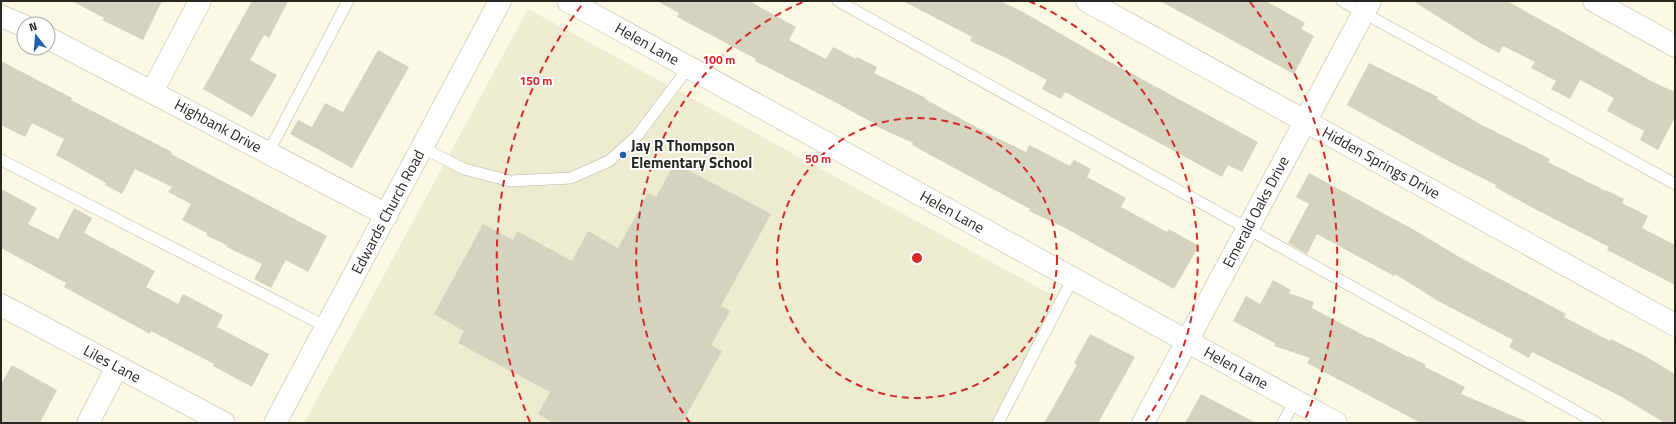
<svg xmlns="http://www.w3.org/2000/svg" width="1676" height="424" viewBox="0 0 1676 424" font-family="'Titillium Web',sans-serif">
  <style>
    .built { fill: #edecd0 }
    .building { fill: #d4d3bf }
    .lines { fill: none; stroke-linecap: round; stroke-linejoin: round }
    .lane-casing { stroke: #b8b7a3; stroke-width: 12 }
    .street-casing { stroke: #b8b7a3; stroke-width: 23 }
    .secondary-casing { stroke: #b8b7a3; stroke-width: 23 }
    .lane { stroke: #fff; stroke-width: 11 }
    .street { stroke: #fff; stroke-width: 22 }
    .secondary { stroke: #fff; stroke-width: 22 }
    .ring { fill: none; stroke: #d62828; stroke-width: 2; stroke-dasharray: 7 5 }
    .poi-dot { fill: #225eaf; stroke: #fff; stroke-width: 1.5 }
    .labels { text-anchor: middle; stroke-width: 4; stroke-linejoin: round; paint-order: stroke }
    .street-label { font-size: 15px; fill: #282820; stroke: #fff }
    .poi-label { font-size: 15px; font-weight: bold; fill: #282820; stroke: #fff; text-anchor: start }
    .centre { fill: #d62828; stroke: #fff; stroke-width: 2 }
    .ring-label { font-size: 12px; text-anchor: middle; font-weight: bold; fill: #d62828; stroke: #fff; stroke-width: 4; stroke-linejoin: round; paint-order: stroke }
  </style>
  <rect width="100%" height="100%" fill="#f9f9e4"/>
  <polygon class="built" points="528,9 1063,301 997,423 304,423"/>
  <g class="building">
    <polygon points="72,1 162,1 143,40 102,20 104,18"/>
    <polygon points="252,1 288,1 269,38 264,35 250,60 277,75 252,117 203,89"/>
    <polygon points="657,1 749,1 796,27 789,40 826,59 833,47 856,59 857,57 877,67 874,73 926,98 925,99 987,133 1026,152 1029,145 1070,166 1074,160 1091,169 1087,177 1126,198 1121,207 1167,232 1169,229 1199,246 1174,289 1067,229 1029,211 1030,209 989,187 912,145 913,143 875,126 875,124 833,101 755,61 756,59 677,17 679,13"/>
    <polygon points="903,1 1000,1 1023,12 1101,57 1258,142 1242,172 1228,165 1222,177 1065,92 1061,99 1042,89 1047,80 1002,56 970,41 972,37"/>
    <polygon points="1160,1 1266,1 1305,23 1301,29 1314,36 1294,74"/>
    <polygon points="1413,1 1507,1 1653,82 1675,92 1675,117 1658,150 1640,140 1644,131 1607,111 1614,98 1580,80 1570,99 1551,89 1556,81 1531,68 1535,62 1503,46 1499,53 1480,43"/>
    <polygon points="378,50 409,67 352,168 290,134 298,120 312,127 325,103 343,112"/>
    <polygon points="1,61 72,98 71,100 172,152 171,154 327,236 308,272 286,260 271,288 254,279 262,264 227,247 228,246 206,235 207,233 182,220 191,204 168,192 172,187 135,169 122,194 105,185 106,183 56,155 64,139 32,123 25,137 1,125"/>
    <polygon points="1369,63 1438,97 1437,99 1480,124 1550,159 1548,162 1606,191 1606,190 1624,199 1622,203 1648,216 1642,228 1675,245 1675,285 1607,250 1609,247 1533,208 1495,187 1496,185 1450,162 1347,105"/>
    <polygon points="675,163 771,214 721,306 730,311 711,345 722,351 682,423 554,423 538,414 550,392 458,343 464,331 434,314 483,224 513,240 517,231 572,261 588,231 618,248 648,193 656,197"/>
    <polygon points="1309,173 1416,231 1461,258 1566,314 1564,317 1610,341 1611,339 1645,356 1675,374 1675,423 1665,423 1620,396 1532,352 1529,358 1509,347 1513,340 1438,301 1395,274 1394,276 1317,234 1307,254 1288,243 1309,204 1296,197"/>
    <polygon points="1,189 37,208 28,224 58,239 74,208 92,218 84,233 155,271 146,287 178,304 183,294 223,315 217,327 269,354 252,387 213,366 214,364 151,331 150,334 64,287 66,283 1,248"/>
    <polygon points="1273,280 1291,290 1289,293 1314,302 1312,308 1369,338 1370,337 1408,357 1409,356 1426,365 1425,367 1465,387 1461,394 1530,423 1421,423 1307,363 1310,358 1274,346 1275,343 1233,321 1246,296 1260,304"/>
    <polygon points="1090,334 1135,357 1098,423 1044,423 1077,365 1074,363"/>
    <polygon points="12,365 57,390 40,423 1,423 1,384"/>
    <polygon points="1201,394 1256,423 1185,423"/>
  </g>
  <g class="lines">
    <defs>
      <g id="lane">
        <polyline points="838,1 1597,423"/>
        <polyline points="1342,1 1675,184"/>
        <polyline points="423,148 464,169 510,181 571,178 609,161 637,136 689,67"/>
        <polyline points="268,153 348,1"/>
        <polyline points="1,160 327,327"/>
        <polyline points="998,423 1073,278"/>
        <polyline points="1283,423 1295,400"/>
      </g>
      <g id="street">
        <polyline points="568,1 1336,423"/>
        <polyline points="1087,1 1675,325"/>
        <polyline points="1594,1 1675,46"/>
        <polyline points="1,16 24,26"/>
        <polyline points="48,38 387,215"/>
        <polyline points="152,92 200,1"/>
        <polyline points="1,305 224,423"/>
        <polyline points="88,423 117,367"/>
        <polyline points="1143,423 1370,1"/>
      </g>
      <polyline id="secondary" points="275,423 500,1"/>
    </defs>
    <use href="#lane" class="lane-casing"/>
    <use href="#street" class="street-casing"/>
    <use href="#secondary" class="secondary-casing"/>
    <use href="#lane" class="lane"/>
    <use href="#street" class="street"/>
    <use href="#secondary" class="secondary"/>
  </g>
  <g class="ring">
    <circle cx="917" cy="258" r="140"/>
    <path d="M690 423A280 280 0 0 1 805 1M1029 1A280 280 0 0 1 1144 423"/>
    <path d="M530 422A420 420 0 0 1 584 2M1250 2A420 420 0 0 1 1304 422"/>
  </g>
  <circle class="poi-dot" cx="623" cy="155" r="4"/>
  <g class="labels">
    <g class="street-label">
      <text transform="translate(647 44) rotate(29)" y="5">Helen Lane</text>
      <text transform="translate(218 126) rotate(28)" y="5">Highbank Drive</text>
      <text transform="translate(1381 163) rotate(29)" y="5">Hidden Springs Drive</text>
      <text transform="translate(388 212) rotate(-62)" y="5">Edwards Church Road</text>
      <text transform="translate(952 212) rotate(29)" y="5">Helen Lane</text>
      <text transform="translate(1256 212) rotate(-62)" y="5">Emerald Oaks Drive</text>
      <text transform="translate(112 364) rotate(28)" y="5">Liles Lane</text>
      <text transform="translate(1236 368) rotate(29)" y="5">Helen Lane</text>
    </g>
    <g class="poi-label">
      <text x="631" y="151">Jay R Thompson<tspan x="631" dy="17">Elementary School</tspan></text>
    </g>
  </g>
  <circle cx="917" cy="258" r="6" class="centre"/>
  <g class="ring-label">
    <text x="719" y="64">100 m</text>
    <text x="536" y="85">150 m</text>
    <text x="818" y="163">50 m</text>
  </g>
  <rect width="1676" height="424" fill="none" stroke="#282820" stroke-width="4"/>
  <g transform="translate(36 36) rotate(343)"><circle r="19" fill="#ffffff" stroke="#a9a9a6"/>
  <path d="M0-3L7 15L0 10L-7 15Z" fill="#225eaf"/>
  <text y="-6" font-size="11" font-weight="bold" text-anchor="middle" fill="#282820">N</text>
  </g>
</svg>
